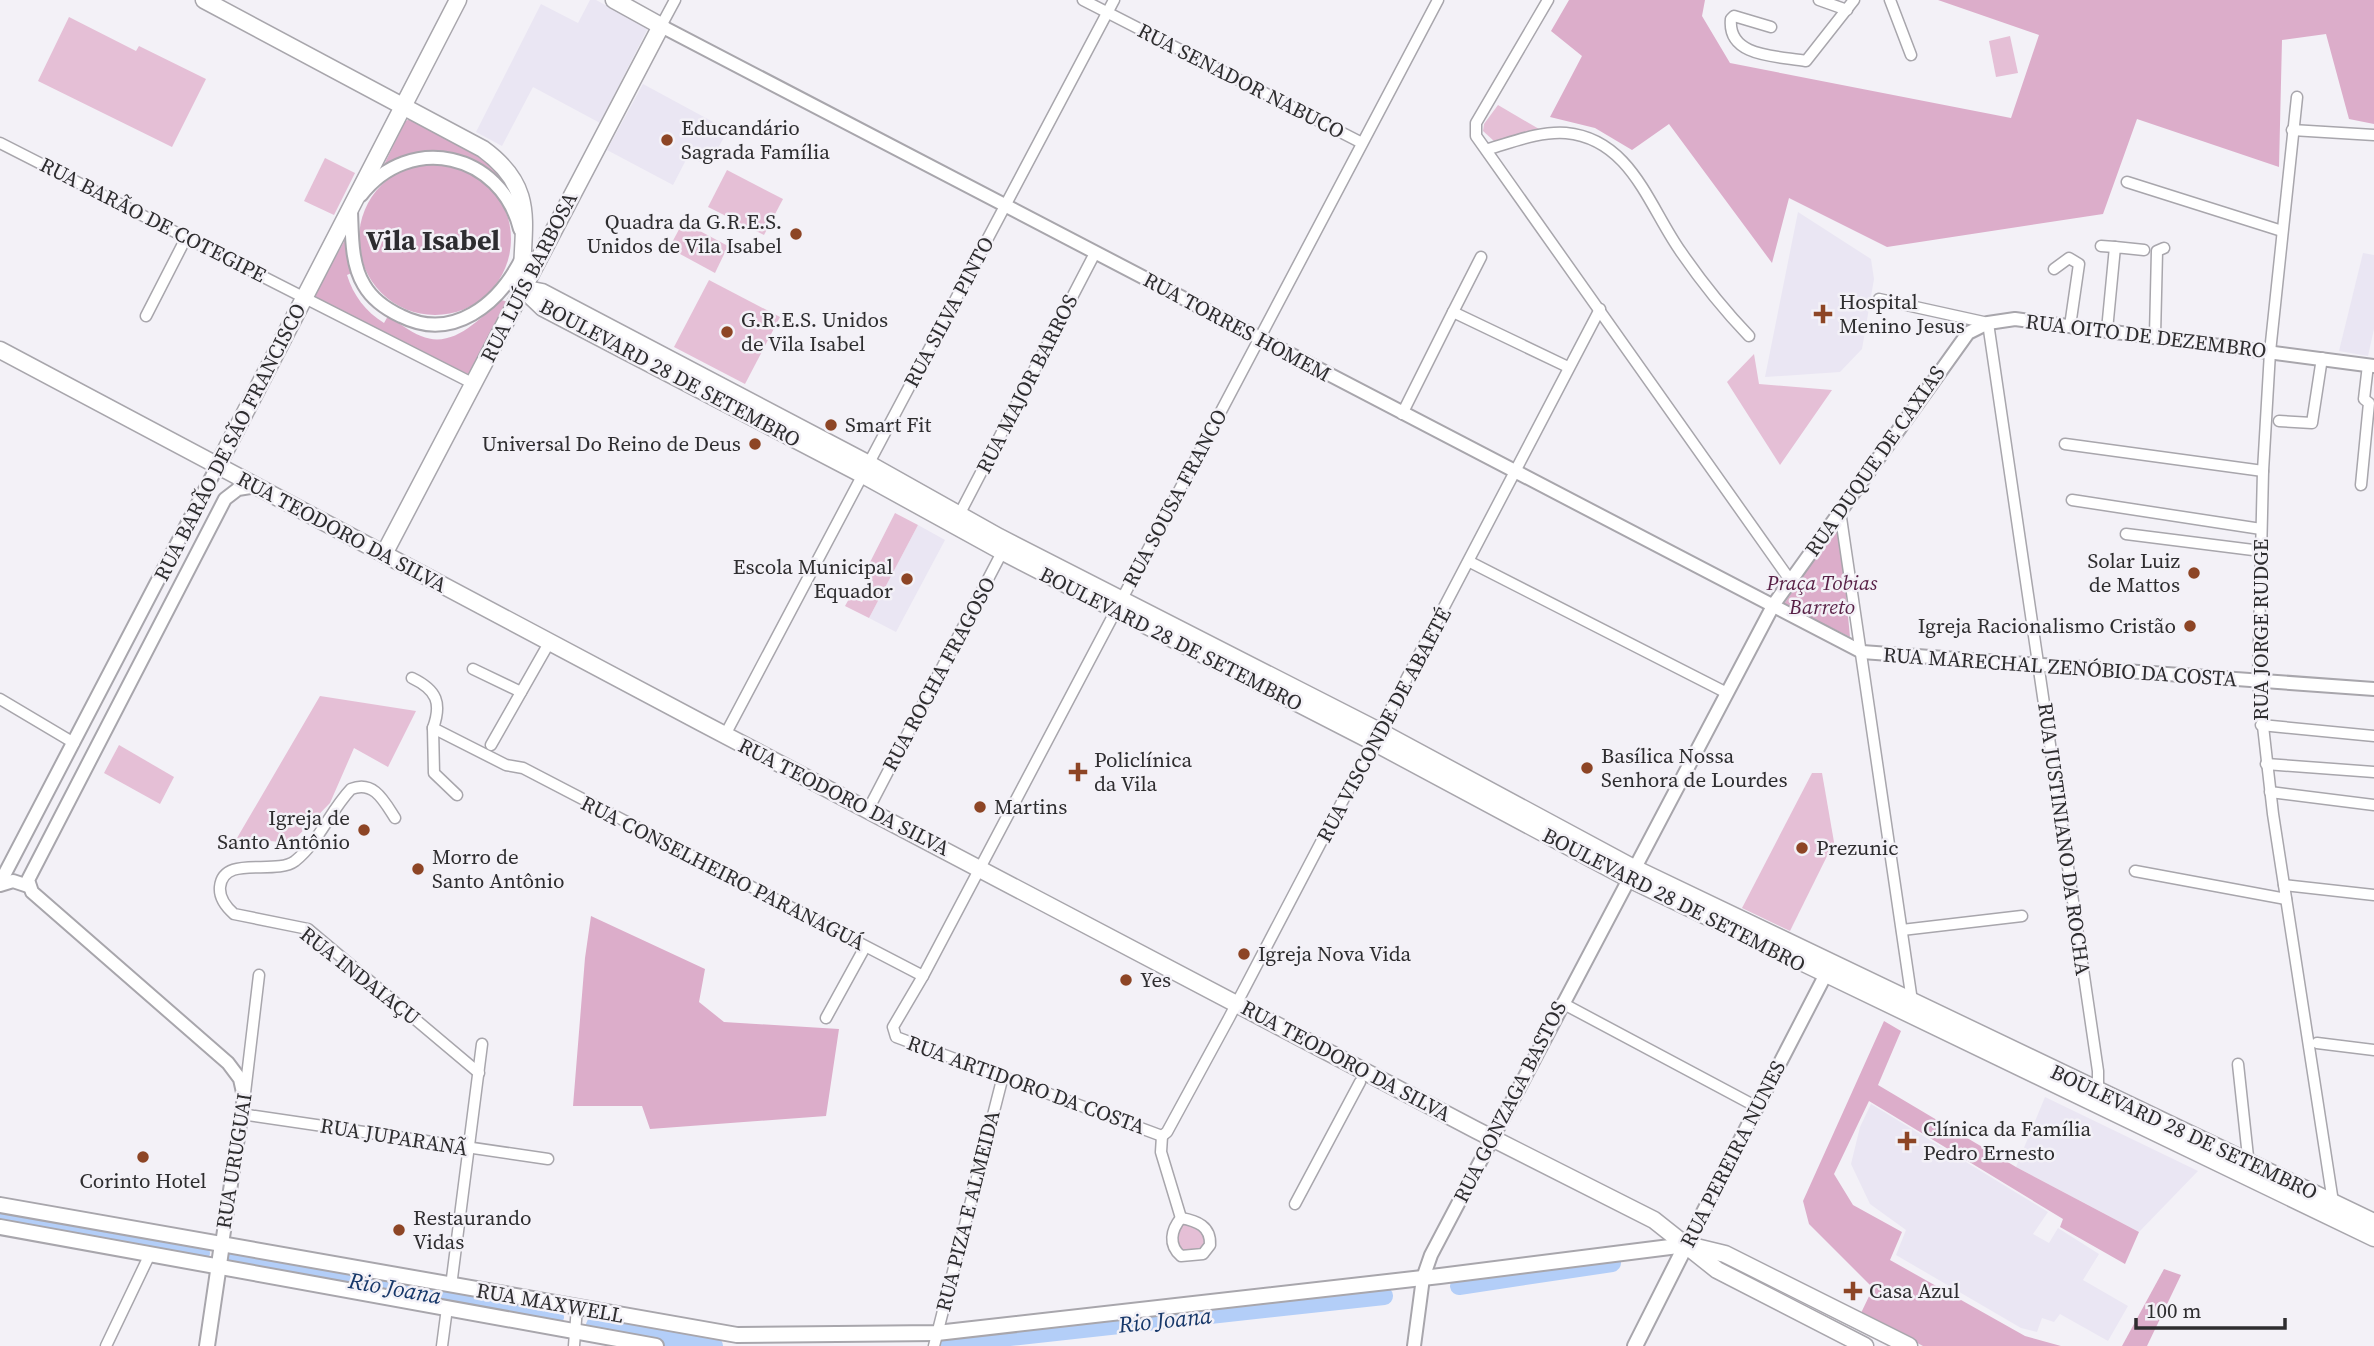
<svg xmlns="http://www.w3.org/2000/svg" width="2374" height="1346" viewBox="0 0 2374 1346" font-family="'Source Serif 4',serif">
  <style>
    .built { fill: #eae6f3 }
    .green { fill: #e5bfd6 }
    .forest { fill: #dcadca }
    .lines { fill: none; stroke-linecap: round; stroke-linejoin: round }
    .river { stroke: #b3cef8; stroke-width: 18 }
    .minor-casing { stroke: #a8a6ac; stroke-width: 13 }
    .tertiary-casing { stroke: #a8a6ac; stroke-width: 16 }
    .secondary-casing { stroke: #a8a6ac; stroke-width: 18 }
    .primary-casing { stroke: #a8a6ac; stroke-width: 19 }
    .minor { stroke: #fff; stroke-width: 10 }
    .tertiary { stroke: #fff; stroke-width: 12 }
    .secondary { stroke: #fff; stroke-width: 14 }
    .primary { stroke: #fff; stroke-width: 16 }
    .poi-dot { fill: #8d4525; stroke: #f3f1f7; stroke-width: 2.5 }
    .labels { text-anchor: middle; stroke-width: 5; stroke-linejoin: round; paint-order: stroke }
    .street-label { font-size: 21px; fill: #2e2d2f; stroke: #f3f1f7 }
    .poi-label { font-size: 21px; fill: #2e2d2f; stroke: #f3f1f7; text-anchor: start }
    .park-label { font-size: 21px; font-style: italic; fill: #571f45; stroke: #f3f1f7 }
    .water-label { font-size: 23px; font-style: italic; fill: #163769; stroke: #f3f1f7 }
    .district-label { font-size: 28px; font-weight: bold; fill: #2d2c30; stroke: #f3f1f7 }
  </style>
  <rect width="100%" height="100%" fill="#f3f1f7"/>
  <g class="built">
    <polygon points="590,0 596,0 648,28 600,123 533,87 502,146 476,132 541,4 578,23"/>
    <polygon points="643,84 728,130 708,166 688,156 673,185 607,150"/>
    <polygon points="1798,212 1871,259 1874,279 1862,349 1840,372 1765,377"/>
    <polygon points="2363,253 2374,255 2374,329 2368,356 2339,351"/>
    <polygon points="918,525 945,540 896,632 869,618"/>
    <polygon points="2045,1097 2198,1171 2139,1232 2016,1167"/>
    <polygon points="1871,1104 2048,1212 2033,1234 2049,1243 2058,1228 2099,1254 2083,1280 2128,1306 2108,1341 2060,1314 2054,1322 2042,1318 2037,1332 2021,1328 1896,1255 1906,1230 1870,1204 1851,1164 1860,1127"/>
  </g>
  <g class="green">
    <polygon points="69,17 136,51 139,46 206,79 172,147 38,81"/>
    <polygon points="2010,36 2018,73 1996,77 1989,41"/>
    <polygon points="1498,105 1539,129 1495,142 1483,131 1484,124"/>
    <polygon points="325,158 355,173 334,215 304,201"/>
    <polygon points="727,170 783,199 764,235 708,207"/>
    <polygon points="683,222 728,246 715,273 669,248"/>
    <polygon points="709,280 780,317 745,384 674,347"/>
    <polygon points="1754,354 1759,384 1832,390 1780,465 1727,382"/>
    <polygon points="895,513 918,525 869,618 845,606 850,597 862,602 873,581 863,576"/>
    <polygon points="320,696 416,711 388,767 354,748 330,803 291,843 237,838"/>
    <polygon points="119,745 174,777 160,804 104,773"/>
    <polygon points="1812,773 1822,773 1834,842 1790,931 1742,908"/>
    <polygon points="1183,1221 1191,1222 1208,1235 1204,1249 1194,1254 1178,1250 1175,1233"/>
  </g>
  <g class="forest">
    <polygon points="1569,0 1705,0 1702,16 1730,63 2011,118 2039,35 1938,0 2374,0 2374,124 2349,119 2326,34 2282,40 2279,167 2137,119 2103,214 1887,247 1789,198 1772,263 1669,124 1632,150 1595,128 1550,117 1582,56 1551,31"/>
    <path d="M 411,119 L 493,165 L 509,187 C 503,183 498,177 492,172 C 457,144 419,151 382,169 L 405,121 Z"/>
    <circle cx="435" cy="239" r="76"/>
    <path d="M 346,238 L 354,272 L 347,275 C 353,295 366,312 384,323 L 388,316 C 398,322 410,332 421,336 C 453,350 480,318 501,300 L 509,302 L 470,375 L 315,300 L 314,296 Z"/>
    <polygon points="1839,522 1850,637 1784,604"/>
    <polygon points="591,916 705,969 699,1002 724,1022 839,1029 826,1116 650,1129 642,1106 573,1106 585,958"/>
    <polygon points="1884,1021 1901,1031 1878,1085 2016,1167 2139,1232 2125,1264 2060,1227 2063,1219 1869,1101 1834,1174 1853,1205 1902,1232 1890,1260 2025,1336 2061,1346 1923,1346 1861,1313 1873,1288 1809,1224 1803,1201"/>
    <polygon points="2164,1269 2181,1275 2147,1346 2122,1346"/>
  </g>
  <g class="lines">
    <g class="river">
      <polyline points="0,1217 201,1253"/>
      <polyline points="236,1259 555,1317"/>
      <polyline points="1459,1286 1612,1263"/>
      <polyline points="595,1325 714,1346"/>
      <polyline points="946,1344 1384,1296"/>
    </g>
    <defs>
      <g id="minor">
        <polyline points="1083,0 1362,143"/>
        <polyline points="1548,0 1476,123 1476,136 1790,580"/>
        <polyline points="1819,0 1847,10"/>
        <polyline points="1890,0 1911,55"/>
        <polyline points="661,26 675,0"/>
        <path d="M 1771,27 L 1734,16 L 1731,19 C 1727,58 1779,56 1806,61 L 1854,0"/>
        <polyline points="2297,97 2270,352 2263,471 2258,682 2273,814 2333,1202"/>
        <polyline points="2292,130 2374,135"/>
        <polyline points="0,143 474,384"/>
        <path d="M 1488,149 C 1513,142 1540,131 1566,133 C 1631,139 1649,207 1681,252 C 1701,281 1725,311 1749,336"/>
        <polyline points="2127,182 2282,231"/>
        <polyline points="2101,246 2115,247"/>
        <polyline points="2054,269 2069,258 2079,264 2070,326"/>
        <polyline points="1879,299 1988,323 2098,1071 2098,1094"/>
        <polyline points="1453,312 1481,257"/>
        <polyline points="146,316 187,236"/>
        <polyline points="2107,330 2115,247 2144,250"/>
        <polyline points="2155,336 2157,251 2164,248"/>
        <polyline points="1402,414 1453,312 1568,367"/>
        <polyline points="2279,421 2312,423 2322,358"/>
        <polyline points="2065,444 2263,471"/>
        <polyline points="2361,485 2369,403 2364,399 2368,365"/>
        <polyline points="2072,500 2261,529"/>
        <polyline points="1840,511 1912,1001"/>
        <polyline points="959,515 1095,253"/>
        <polyline points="2126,534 2261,551"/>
        <polyline points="1470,562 1725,692"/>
        <polyline points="473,669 521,692"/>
        <path d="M 412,678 C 437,690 442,703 433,728 L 506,765 L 523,768 L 923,976"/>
        <polyline points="0,699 74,743"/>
        <polyline points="2261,725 2374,736"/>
        <polyline points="433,728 434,773 457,795"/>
        <polyline points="725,735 1114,0"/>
        <polyline points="491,745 549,643"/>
        <polyline points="2266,764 2374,772"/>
        <polyline points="2270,792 2374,805"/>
        <polyline points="868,810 999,558 1001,549"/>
        <path d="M 395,818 C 384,801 374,780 351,789 C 330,811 319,842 295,861 C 275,876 223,854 220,887 C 219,898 226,907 234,914 L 308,929 L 479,1073"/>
        <polyline points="2135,871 2286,899"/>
        <polyline points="2284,885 2374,895"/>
        <polyline points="1902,930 2022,916"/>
        <polyline points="1562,1003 1757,1107"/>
        <polyline points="826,1018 865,947"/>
        <polyline points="2317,1043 2374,1050"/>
        <polyline points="2238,1064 2249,1166"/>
        <polyline points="245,1093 259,975"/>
        <polyline points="241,1114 548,1159"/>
        <polyline points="1162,1136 896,1037 893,1027 923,976 1438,0"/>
        <polyline points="1162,1136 1167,1132 1229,1018 1600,309"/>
        <polyline points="1162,1136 1161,1152 1181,1218"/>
        <polyline points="1295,1204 1360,1082"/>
        <path d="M 1181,1218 C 1197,1221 1211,1226 1210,1245 L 1203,1254 L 1181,1256 C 1168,1245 1171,1230 1181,1218 Z"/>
        <polyline points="451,1286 482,1044"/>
        <polyline points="106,1346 150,1254"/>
        <polyline points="442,1346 447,1308"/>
        <polyline points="574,1346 577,1307"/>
        <polyline points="934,1346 1003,1076"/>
      </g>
      <g id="tertiary">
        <polyline points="661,26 1862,652 2374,689"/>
        <path d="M 361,195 C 410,132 501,153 520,229"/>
        <path d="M 351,211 C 352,234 351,264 364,285 C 372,299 386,309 401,316 C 453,342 499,304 522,258"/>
        <polyline points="0,883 218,465"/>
        <polyline points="0,885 13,881 28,886"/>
        <polyline points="222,1244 244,1097 240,1079 228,1063 32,892 28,880 225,499 238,489 257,486"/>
        <polyline points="1686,1245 1829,968"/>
        <polyline points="1414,1346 1423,1278 1431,1255 1774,604 1968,333 1988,323 2015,319 2374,366"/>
      </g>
      <g id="secondary">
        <polyline points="0,1205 737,1335 937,1333 1440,1276 1686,1245"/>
        <polyline points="0,1227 656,1346"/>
        <polyline points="207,1346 222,1244"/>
        <polyline points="1635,1346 1686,1245"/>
      </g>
      <g id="primary">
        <path d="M 204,0 L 483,149 C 539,190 521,225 522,285"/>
        <polyline points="522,288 543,308 863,475 1001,551 1375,743 1627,878 2374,1238"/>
        <polyline points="522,288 542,292 869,464 999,537 1381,732 1632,867 2374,1222"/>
        <polyline points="0,350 702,723 1476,1130 1654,1220 1717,1270 1865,1346"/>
        <polyline points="218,465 458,0"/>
        <polyline points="384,554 661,26 614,0"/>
        <polyline points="1692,1246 1725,1254 1909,1346"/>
      </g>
    </defs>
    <use href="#minor" class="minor-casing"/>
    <use href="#tertiary" class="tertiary-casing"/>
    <use href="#secondary" class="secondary-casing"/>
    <use href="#primary" class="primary-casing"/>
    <use href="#minor" class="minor"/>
    <use href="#tertiary" class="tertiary"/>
    <use href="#secondary" class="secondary"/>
    <use href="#primary" class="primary"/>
  </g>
  <g class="poi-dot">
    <circle cx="667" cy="140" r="7"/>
    <circle cx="796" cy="234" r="7"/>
    <path d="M1819.5 303.5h7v7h7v7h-7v7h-7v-7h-7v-7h7z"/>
    <circle cx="727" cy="332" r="7"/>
    <circle cx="831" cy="425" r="7"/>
    <circle cx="755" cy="444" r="7"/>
    <circle cx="2194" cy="573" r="7"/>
    <circle cx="907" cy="579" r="7"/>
    <circle cx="2190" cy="626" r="7"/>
    <circle cx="1587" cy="768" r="7"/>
    <path d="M1074.5 761.5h7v7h7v7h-7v7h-7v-7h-7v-7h7z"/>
    <circle cx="980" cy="807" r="7"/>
    <circle cx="364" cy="830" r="7"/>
    <circle cx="1802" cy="848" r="7"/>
    <circle cx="418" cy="869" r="7"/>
    <circle cx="1244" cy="954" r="7"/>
    <circle cx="1126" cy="980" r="7"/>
    <path d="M1903.5 1130.5h7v7h7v7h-7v7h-7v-7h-7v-7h7z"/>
    <circle cx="143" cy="1157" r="7"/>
    <circle cx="399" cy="1230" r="7"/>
    <path d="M1849.5 1280.5h7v7h7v7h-7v7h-7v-7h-7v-7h7z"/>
  </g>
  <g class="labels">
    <g class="street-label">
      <text transform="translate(1241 81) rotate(27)" y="7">RUA SENADOR NABUCO</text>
      <text transform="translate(153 220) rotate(27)" y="7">RUA BARÃO DE COTEGIPE</text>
      <text transform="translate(529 277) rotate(-63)" y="7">RUA LUÍS BARBOSA</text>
      <text transform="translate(949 312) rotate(-62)" y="7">RUA SILVA PINTO</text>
      <text transform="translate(1237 327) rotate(28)" y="7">RUA TORRES HOMEM</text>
      <text transform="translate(2146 336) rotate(7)" y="7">RUA OITO DE DEZEMBRO</text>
      <text transform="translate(670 373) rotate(28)" y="7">BOULEVARD 28 DE SETEMBRO</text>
      <text transform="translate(1027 384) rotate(-63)" y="7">RUA MAJOR BARROS</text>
      <text transform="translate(230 442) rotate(-63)" y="7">RUA BARÃO DE SÃO FRANCISCO</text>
      <text transform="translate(1875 461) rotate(-55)" y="7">RUA DUQUE DE CAXIAS</text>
      <text transform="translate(1175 498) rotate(-62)" y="7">RUA SOUSA FRANCO</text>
      <text transform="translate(342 532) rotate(28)" y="7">RUA TEODORO DA SILVA</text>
      <text transform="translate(2261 630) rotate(-90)" y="7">RUA JORGE RUDGE</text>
      <text transform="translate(1171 639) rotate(27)" y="7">BOULEVARD 28 DE SETEMBRO</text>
      <text transform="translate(2060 667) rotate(4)" y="7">RUA MARECHAL ZENÓBIO DA COSTA</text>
      <text transform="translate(939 674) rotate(-62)" y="7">RUA ROCHA FRAGOSO</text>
      <text transform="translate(1384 725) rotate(-62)" y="7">RUA VISCONDE DE ABAETÉ</text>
      <text transform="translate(844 797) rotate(27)" y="7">RUA TEODORO DA SILVA</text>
      <text transform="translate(2064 839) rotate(82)" y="7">RUA JUSTINIANO DA ROCHA</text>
      <text transform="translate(723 873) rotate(27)" y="7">RUA CONSELHEIRO PARANAGUÁ</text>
      <text transform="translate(1674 900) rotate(27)" y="7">BOULEVARD 28 DE SETEMBRO</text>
      <text transform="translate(360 976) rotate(38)" y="7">RUA INDAIAÇU</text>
      <text transform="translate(1346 1061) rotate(28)" y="7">RUA TEODORO DA SILVA</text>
      <text transform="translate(1026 1085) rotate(20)" y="7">RUA ARTIDORO DA COSTA</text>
      <text transform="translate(1510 1102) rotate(-63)" y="7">RUA GONZAGA BASTOS</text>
      <text transform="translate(2184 1132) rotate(25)" y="7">BOULEVARD 28 DE SETEMBRO</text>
      <text transform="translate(394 1137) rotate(9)" y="7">RUA JUPARANÃ</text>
      <text transform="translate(1733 1154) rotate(-63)" y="7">RUA PEREIRA NUNES</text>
      <text transform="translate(234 1161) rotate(-81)" y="7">RUA URUGUAI</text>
      <text transform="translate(968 1211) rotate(-76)" y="7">RUA PIZA E ALMEIDA</text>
      <text transform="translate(550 1303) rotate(10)" y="7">RUA MAXWELL</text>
    </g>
    <g class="poi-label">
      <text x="681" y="135">Educandário<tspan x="681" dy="24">Sagrada Família</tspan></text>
      <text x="782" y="229" text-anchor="end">Quadra da G.R.E.S.<tspan x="782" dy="24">Unidos de Vila Isabel</tspan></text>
      <text x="1839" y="309">Hospital<tspan x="1839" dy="24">Menino Jesus</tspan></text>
      <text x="741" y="327">G.R.E.S. Unidos<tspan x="741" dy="24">de Vila Isabel</tspan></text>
      <text x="845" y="432">Smart Fit</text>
      <text x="741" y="451" text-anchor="end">Universal Do Reino de Deus</text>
      <text x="2180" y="568" text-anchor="end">Solar Luiz<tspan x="2180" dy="24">de Mattos</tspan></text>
      <text x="893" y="574" text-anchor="end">Escola Municipal<tspan x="893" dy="24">Equador</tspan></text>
      <text x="2176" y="633" text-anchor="end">Igreja Racionalismo Cristão</text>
      <text x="1601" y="763">Basílica Nossa<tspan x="1601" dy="24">Senhora de Lourdes</tspan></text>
      <text x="1094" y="767">Policlínica<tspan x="1094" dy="24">da Vila</tspan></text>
      <text x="994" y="814">Martins</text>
      <text x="350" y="825" text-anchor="end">Igreja de<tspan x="350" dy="24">Santo Antônio</tspan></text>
      <text x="1816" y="855">Prezunic</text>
      <text x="432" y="864">Morro de<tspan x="432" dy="24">Santo Antônio</tspan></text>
      <text x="1258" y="961">Igreja Nova Vida</text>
      <text x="1140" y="987">Yes</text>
      <text x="1923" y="1136">Clínica da Família<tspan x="1923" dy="24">Pedro Ernesto</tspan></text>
      <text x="143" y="1188" text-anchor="middle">Corinto Hotel</text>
      <text x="413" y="1225">Restaurando<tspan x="413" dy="24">Vidas</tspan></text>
      <text x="1869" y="1298">Casa Azul</text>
    </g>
    <g class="park-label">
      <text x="1822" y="590">Praça Tobias<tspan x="1822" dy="24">Barreto</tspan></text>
    </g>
    <g class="water-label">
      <text transform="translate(395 1288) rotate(10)" y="8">Rio Joana</text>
      <text transform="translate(1165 1320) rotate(-6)" y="8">Rio Joana</text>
    </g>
    <g class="district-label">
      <text x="433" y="250">Vila Isabel</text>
    </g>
  </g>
  <path d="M2136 1318v10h149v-10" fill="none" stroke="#2e2d2f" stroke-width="3.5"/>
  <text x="2146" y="1318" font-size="21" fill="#2e2d2f" stroke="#f3f1f7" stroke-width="5" paint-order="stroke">100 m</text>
</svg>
